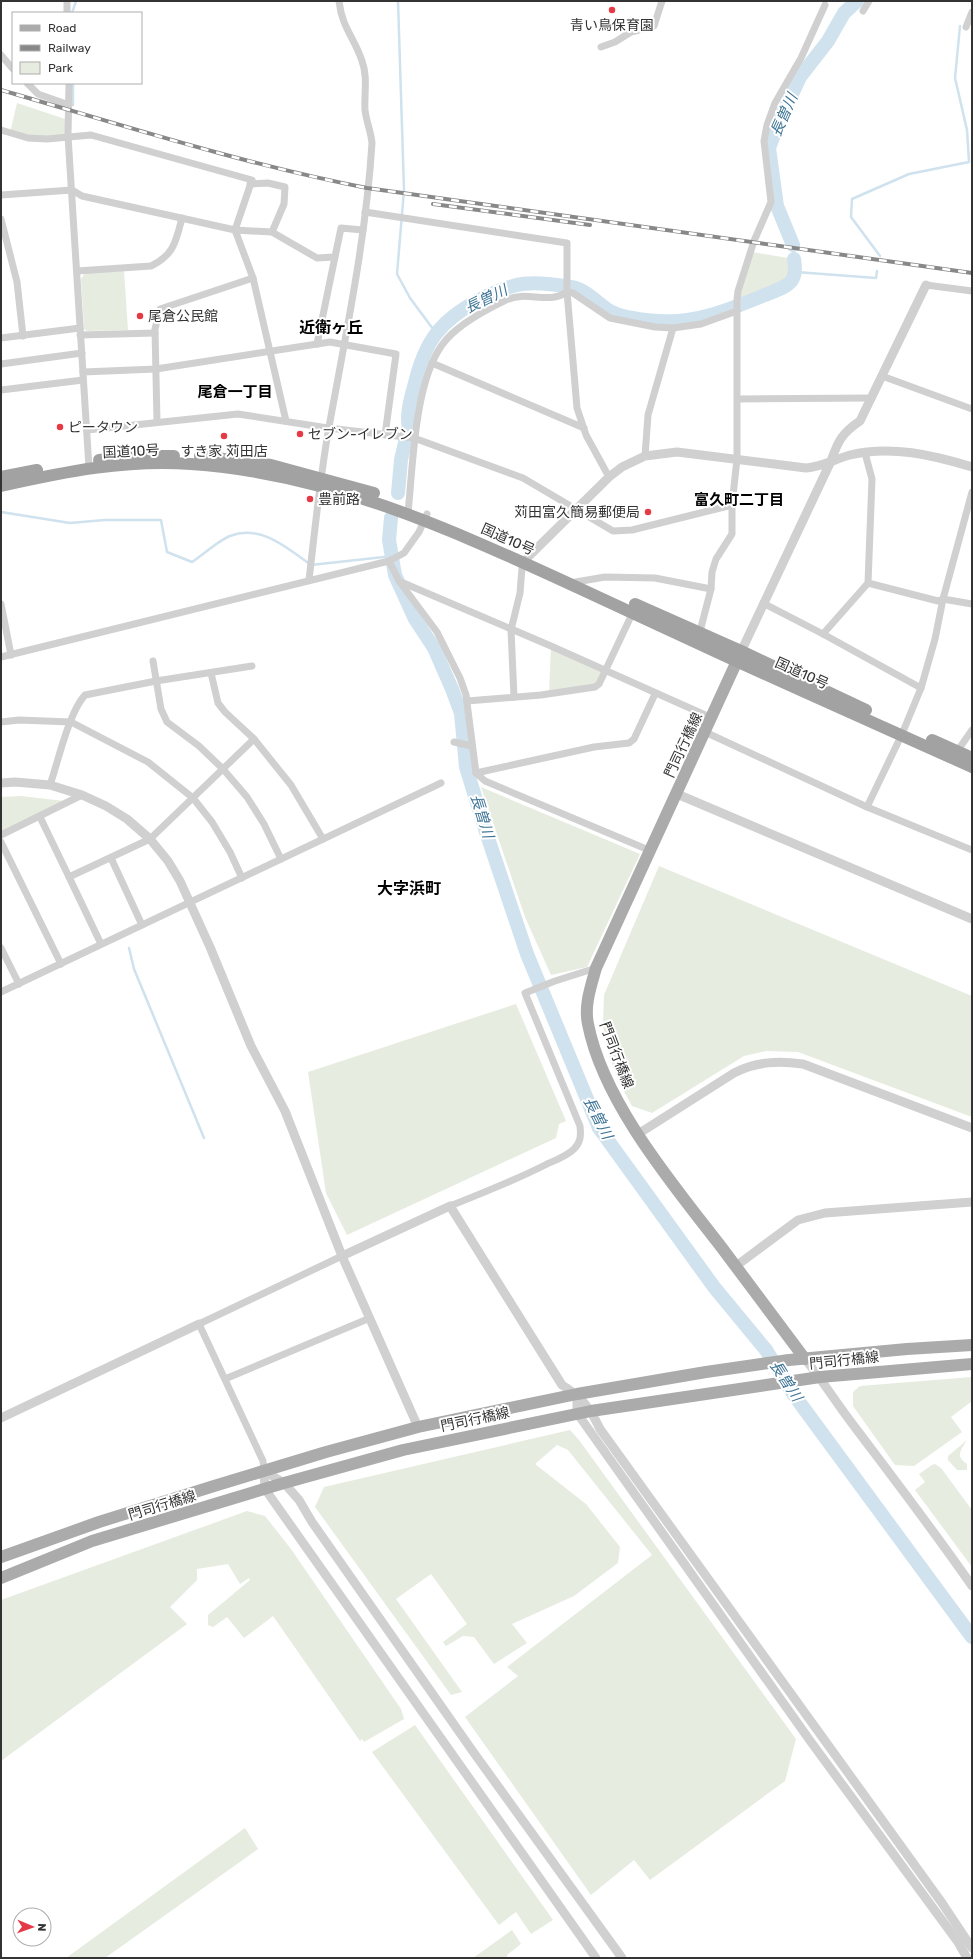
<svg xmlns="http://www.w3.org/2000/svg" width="973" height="1959" viewBox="0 0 973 1959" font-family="Rubik,'Noto Sans JP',sans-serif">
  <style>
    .green { fill: #e6ecdf }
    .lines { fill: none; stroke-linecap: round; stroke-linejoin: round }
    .stream { stroke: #cfe2ee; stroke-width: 2.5 }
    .river { stroke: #cfe2ee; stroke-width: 14 }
    .minor { stroke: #d0d0d0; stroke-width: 7 }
    .tertiary { stroke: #d0d0d0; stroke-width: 9 }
    .primary { stroke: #ababab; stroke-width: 12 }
    .trunk { stroke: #a2a2a2; stroke-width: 12 }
    .rail-casing { stroke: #888; stroke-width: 4 }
    .rail { stroke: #fff; stroke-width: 2.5; stroke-dasharray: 8; stroke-linecap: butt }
    .poi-dot { fill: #e63946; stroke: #fff; stroke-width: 1.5 }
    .labels { text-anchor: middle; stroke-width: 4; stroke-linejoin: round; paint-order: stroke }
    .poi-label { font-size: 14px; fill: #333; stroke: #fff; text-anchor: start }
    .street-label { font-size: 14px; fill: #333; stroke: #fff }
    .water-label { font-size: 15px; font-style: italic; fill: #3f7597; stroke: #fff }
    .neighbourhood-label { font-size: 15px; font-weight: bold; fill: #000; stroke: #fff }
    .quarter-label { font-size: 16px; font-weight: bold; fill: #000; stroke: #fff }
  </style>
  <rect width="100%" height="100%" fill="#fff"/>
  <g class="green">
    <polygon points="17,103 68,120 68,136 47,139 10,133"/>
    <path d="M 752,252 L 794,259 C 795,266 797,272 794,278 C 788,291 751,300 737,305 Z"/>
    <polygon points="124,271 128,330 87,331 84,329 81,279 85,273"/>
    <polygon points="551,646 604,671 599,684 549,694"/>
    <polygon points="481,787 640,854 587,967 551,975 525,917"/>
    <polygon points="21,796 64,801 1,837 1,797"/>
    <polygon points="659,866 972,996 972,1117 798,1052 766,1051 744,1056 652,1113 632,1106 620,1084 609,1056 603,1026 604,995"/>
    <polygon points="516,1004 566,1121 559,1124 556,1138 347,1235 326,1193 308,1072"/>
    <polygon points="972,1377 972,1401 951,1417 962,1432 914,1466 895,1465 853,1406 853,1392 860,1386"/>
    <polygon points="570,1430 579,1440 796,1739 785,1781 650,1880 634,1860 591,1895 465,1717 518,1676 507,1667 652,1555 568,1450 557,1445 535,1464 586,1504 620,1547 618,1563 574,1596 512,1624 527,1643 494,1664 474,1637 463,1636 446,1646 443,1642 467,1624 431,1574 396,1599 462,1692 451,1695 315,1507 324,1487"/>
    <path d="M 967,1440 C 961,1450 955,1456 967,1464 L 967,1470 L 957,1470 L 948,1460 L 948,1456 Z"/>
    <polygon points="935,1464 941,1468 972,1510 972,1567 915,1490 925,1482 919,1474 932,1465"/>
    <polygon points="247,1511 265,1516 291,1549 401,1709 404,1719 364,1742 362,1739 360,1741 273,1616 244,1638 227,1617 213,1627 208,1625 208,1615 250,1580 249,1578 240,1584 228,1564 197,1569 197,1580 170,1607 187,1624 1,1761 1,1600"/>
    <polygon points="415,1725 553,1920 531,1934 516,1912 499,1925 372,1752"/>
    <polygon points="245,1828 258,1849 105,1958 66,1958"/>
    <polygon points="512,1930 521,1944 508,1954 506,1958 473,1958"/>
  </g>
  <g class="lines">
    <g class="stream">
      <polyline points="398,1 404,190 397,274 410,298 436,333"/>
      <polyline points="72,13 76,1"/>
      <polyline points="73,83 73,105"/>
      <polyline points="880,256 851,217 852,199 909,174 969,162 967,130 955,78 960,26"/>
      <polyline points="796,272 876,278 877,271"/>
      <path d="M 1,512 L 70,523 L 105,520 L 161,520 L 167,552 L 192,562 C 203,555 219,540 230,536 C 261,524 287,548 311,565 L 393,556"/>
      <polyline points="129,948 134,969 204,1138"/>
    </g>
    <g class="river">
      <polyline points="793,245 777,206 769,148 778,124 800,77 828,41 844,13 857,1"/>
      <path d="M 398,493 C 399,482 400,471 401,460 C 403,450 407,436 408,429 C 409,427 408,421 408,418 C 408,407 412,393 415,383 C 425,341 441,320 479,300 C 516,281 530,280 571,287 C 586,289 598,304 610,311 C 620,317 647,321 660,321 C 698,324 735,307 770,293 C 790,285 798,282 794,259"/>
      <polyline points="391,518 389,540 395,575 415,619 434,648 452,689 461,713 466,767 486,832 527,954 599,1128 714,1287 766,1350 794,1395 972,1637"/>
    </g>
    <g class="minor">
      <polyline points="67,1 67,13"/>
      <polyline points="863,11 869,1"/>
      <polyline points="966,27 972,12"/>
      <polyline points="601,47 615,42 631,32 654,26 662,1"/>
      <polyline points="1,55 13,69"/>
      <polyline points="27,83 38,94 69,105"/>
      <polyline points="69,83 68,136 89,468"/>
      <polyline points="1,130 28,138 47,139 91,135 252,180 235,230 253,278 286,421"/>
      <polyline points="250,184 268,183 285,187 284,204 272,232"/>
      <polyline points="1,195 72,190 82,196 235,230 272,232 317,258 334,257"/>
      <polyline points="365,212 567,243 567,292 577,408 586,435 609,477"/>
      <polyline points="1,219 17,282 23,336"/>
      <path d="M 77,271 L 151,266 C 174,255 176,241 182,218"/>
      <polyline points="926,285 972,291"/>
      <polyline points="80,335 155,333"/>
      <polyline points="1,338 80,328"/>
      <polyline points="317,344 341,228 363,230"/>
      <polyline points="432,363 584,428"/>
      <polyline points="1,364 82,353"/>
      <polyline points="83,372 156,369 330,342 396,354 385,435"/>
      <polyline points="882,376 972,409"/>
      <polyline points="1,390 83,380"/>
      <polyline points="738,399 872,398"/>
      <polyline points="157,422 155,329 160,309 253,278"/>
      <polyline points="87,430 238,414 328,428 414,438 523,478 613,531 632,530 732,505"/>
      <polyline points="645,456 648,415 673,328"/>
      <path d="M 408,513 C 413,466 414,384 442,345 C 456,325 485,310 506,300 C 527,290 548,305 567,292 L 573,293 L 610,318 L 655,327 L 673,328 L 701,324 L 737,311"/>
      <polyline points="389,561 399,581 437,632 460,678 466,695 476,773 485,781 651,851"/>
      <path d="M 309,580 C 315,529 320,477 329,427 C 346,333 366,239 372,143 C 371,132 366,120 365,110 C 364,94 368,77 362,61 C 354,37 342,28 339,1"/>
      <polyline points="401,582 551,646 712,718"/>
      <polyline points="570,583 605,577 655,578 711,589"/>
      <polyline points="868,583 938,601 943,599 972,604"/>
      <polyline points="763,603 823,634 921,688"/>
      <polyline points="1,604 11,655"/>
      <polyline points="823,634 868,583 872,479 865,453"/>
      <polyline points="699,635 711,589 712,572 716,559 732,534 732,505 737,459 737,300 738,291 754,241 771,202 764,141 767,125 775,103 801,58 825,5"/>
      <polyline points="1,657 389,561 404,553 419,532 427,514"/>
      <polyline points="153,661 161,709 167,722 199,746 223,769 247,797 264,824 281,859"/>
      <polyline points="211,673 218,703 225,712 254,739 291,785 323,839"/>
      <polyline points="514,697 511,630 520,593 522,568 525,562"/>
      <polyline points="467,701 541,695 595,687 599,684 633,612"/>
      <polyline points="1,722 19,720 71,722 148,762 193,798 212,822 230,852 242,878"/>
      <polyline points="705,732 867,807 972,850"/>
      <polyline points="454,742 472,746"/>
      <polyline points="956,753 972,730"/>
      <polyline points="476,773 594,747 629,743 634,739 655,694"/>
      <path d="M 50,785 C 58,762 69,712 85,695 L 156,681 L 252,666"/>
      <polyline points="867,807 902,734 921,688 935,639 943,599 972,492"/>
      <polyline points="40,817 69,877 150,839 254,739"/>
      <polyline points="1,835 82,795"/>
      <polyline points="1,842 61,964"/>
      <polyline points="111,858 142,925"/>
      <polyline points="69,877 101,944"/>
      <polyline points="1,948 19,984"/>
      <polyline points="1,992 441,783"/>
      <path d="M 450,1206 C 483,1193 516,1180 547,1164 C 556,1160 567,1156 574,1149 C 581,1142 581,1135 580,1126 L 525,993 L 555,981 L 596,968"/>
      <polyline points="225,1379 370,1318"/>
      <polyline points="264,1471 263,1461 199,1324 342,1256"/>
    </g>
    <g class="tertiary">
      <path d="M 525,562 L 529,556 L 609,477 L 622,467 L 645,456 L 677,452 L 806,468 C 822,467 835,459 850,455 C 891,445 933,455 972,467"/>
      <path d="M 739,656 L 831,461 C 838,441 842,433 860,421 L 926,285"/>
      <polyline points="1,783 15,782 50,785 82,795 106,806 127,819 150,839 168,861 180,881 210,947 251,1046 285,1111 342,1256 418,1427"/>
      <polyline points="677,794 972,919"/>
      <path d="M 638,1134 L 734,1073 C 757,1061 779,1061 803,1064 L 972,1128"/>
      <path d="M 342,1256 L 450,1206 L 562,1385 C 582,1397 590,1408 600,1429 L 942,1903 L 972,1948"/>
      <polyline points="736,1266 798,1220 825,1213 972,1202"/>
      <path d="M 805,1359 C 823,1381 837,1404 854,1426 C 894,1479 934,1531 972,1586"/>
      <polyline points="577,1394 577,1413 811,1742 958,1942 967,1958"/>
      <polyline points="1,1418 199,1324"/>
      <polyline points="264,1471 284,1483 299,1500 312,1522 474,1753 622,1958"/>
      <polyline points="264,1471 265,1489 596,1958"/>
    </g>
    <g class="primary">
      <path d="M 737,661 L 596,968 C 591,986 584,1005 588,1024 C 603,1102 674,1186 722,1248 C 750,1285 777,1322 805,1359"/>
      <polyline points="1,1557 99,1522 214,1486 326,1452 418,1427 577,1394 706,1372 789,1360 907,1349 972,1345"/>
      <polyline points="1,1578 92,1541 284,1483 403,1450 591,1411 820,1377 972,1364"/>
    </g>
    <g class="trunk">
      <polyline points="200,456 271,465 374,493"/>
      <polyline points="99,460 132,456 174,456"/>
      <polyline points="1,477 37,470"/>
      <path d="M 1,486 C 63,472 127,459 191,464 C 327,473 448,528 570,584 C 611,603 652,622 693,641 C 785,684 879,725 972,767"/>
      <polyline points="635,604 741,651 866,710"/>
      <polyline points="932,740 972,758"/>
    </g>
    <defs>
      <g id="rail">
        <path d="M 1,90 C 122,125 243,164 367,188 L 972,273"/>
        <polyline points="433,204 590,225"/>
      </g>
    </defs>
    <use href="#rail" class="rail-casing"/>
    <use href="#rail" class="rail"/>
  </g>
  <g class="poi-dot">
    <circle cx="612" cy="10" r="4"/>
    <circle cx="140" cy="316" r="4"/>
    <circle cx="60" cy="427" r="4"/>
    <circle cx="300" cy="434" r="4"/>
    <circle cx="224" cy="436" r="4"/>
    <circle cx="310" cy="499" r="4"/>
    <circle cx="648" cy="512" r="4"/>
  </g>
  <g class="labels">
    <g class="poi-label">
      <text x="612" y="30" text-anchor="middle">青い鳥保育園</text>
      <text x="148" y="321">尾倉公民館</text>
      <text x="68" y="432">ピータウン</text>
      <text x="308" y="439">セブン-イレブン</text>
      <text x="224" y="456" text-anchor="middle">すき家 苅田店</text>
      <text x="318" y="504">豊前路</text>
      <text x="640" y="517" text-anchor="end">苅田富久簡易郵便局</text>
    </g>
    <g class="street-label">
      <text transform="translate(131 451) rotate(-3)" y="5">国道10号</text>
      <text transform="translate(508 539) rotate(24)" y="5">国道10号</text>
      <text transform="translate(802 673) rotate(24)" y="5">国道10号</text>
      <text transform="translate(683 745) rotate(-65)" y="5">門司行橋線</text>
      <text transform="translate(617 1055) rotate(69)" y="5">門司行橋線</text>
      <text transform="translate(844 1360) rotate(-6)" y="5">門司行橋線</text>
      <text transform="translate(475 1419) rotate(-12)" y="5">門司行橋線</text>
      <text transform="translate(162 1505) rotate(-17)" y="5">門司行橋線</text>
    </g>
    <g class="water-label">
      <text transform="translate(784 115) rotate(-66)" y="5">長曽川</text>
      <text transform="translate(486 299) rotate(-26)" y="5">長曽川</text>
      <text transform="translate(482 816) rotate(73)" y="5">長曽川</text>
      <text transform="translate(598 1118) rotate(63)" y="5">長曽川</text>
      <text transform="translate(786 1381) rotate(57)" y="5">長曽川</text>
    </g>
    <g class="neighbourhood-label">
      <text x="235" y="397">尾倉一丁目</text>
      <text x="739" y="505">富久町二丁目</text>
    </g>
    <g class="quarter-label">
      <text x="331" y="333">近衛ヶ丘</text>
      <text x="409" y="894">大字浜町</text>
    </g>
  </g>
  <rect width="973" height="1959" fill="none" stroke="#333333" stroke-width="4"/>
  <rect x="12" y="12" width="130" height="72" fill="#ffffff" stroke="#adadad"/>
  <rect x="20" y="25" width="20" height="6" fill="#ababab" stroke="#adadad"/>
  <text x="48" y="32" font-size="12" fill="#333333">Road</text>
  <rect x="20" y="45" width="20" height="6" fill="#888888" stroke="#adadad"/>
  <text x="48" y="52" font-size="12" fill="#333333">Railway</text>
  <rect x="20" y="62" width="20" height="12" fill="#e6ecdf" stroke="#adadad"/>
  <text x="48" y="72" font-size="12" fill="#333333">Park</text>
  <g transform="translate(32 1927) rotate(92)"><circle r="19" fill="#ffffff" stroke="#adadad"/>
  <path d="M0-3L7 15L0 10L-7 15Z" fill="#e63946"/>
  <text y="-6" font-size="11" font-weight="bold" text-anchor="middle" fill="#333333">N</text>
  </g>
</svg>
